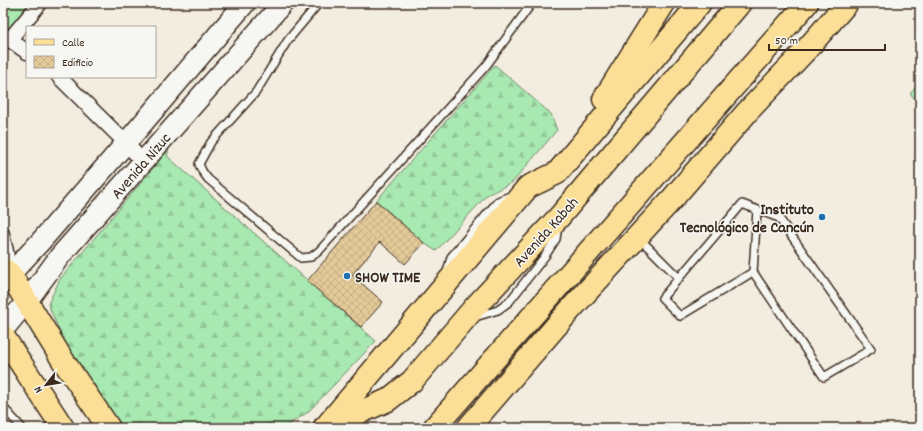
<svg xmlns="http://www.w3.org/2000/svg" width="923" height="431" viewBox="0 0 923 431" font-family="Dekko,sans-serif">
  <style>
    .green { fill: #a8e8b1; stroke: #728968 }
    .forest { fill: url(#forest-firs); stroke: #728968 }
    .building { fill: url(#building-cross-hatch); stroke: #3b2a1e }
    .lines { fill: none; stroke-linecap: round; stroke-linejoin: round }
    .lane-casing { stroke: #3b2a1e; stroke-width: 10 }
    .street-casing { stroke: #3b2a1e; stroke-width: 17 }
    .secondary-casing { stroke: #3b2a1e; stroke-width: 23 }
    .primary-casing { stroke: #3b2a1e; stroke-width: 25 }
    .lane { stroke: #f6f6f2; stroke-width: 7 }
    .street { stroke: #f6f6f2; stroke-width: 14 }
    .secondary { stroke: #f6f6f2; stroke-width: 20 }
    .primary { stroke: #fbdf96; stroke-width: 22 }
    .poi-dot { fill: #1f6fb2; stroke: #f6f6f2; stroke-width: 1.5 }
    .labels { text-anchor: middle; stroke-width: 3; stroke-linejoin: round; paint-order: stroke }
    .street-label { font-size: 16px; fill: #3b2a1e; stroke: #f6f6f2 }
    .poi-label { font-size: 16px; font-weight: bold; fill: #3b2a1e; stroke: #f6f6f2; text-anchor: end }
  </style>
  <defs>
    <pattern id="forest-firs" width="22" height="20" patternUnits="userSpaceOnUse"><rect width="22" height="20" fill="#a8e8b1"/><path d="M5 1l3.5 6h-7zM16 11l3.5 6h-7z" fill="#92c798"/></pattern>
    <pattern id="building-cross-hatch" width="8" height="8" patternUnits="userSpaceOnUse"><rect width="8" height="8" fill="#e4ca99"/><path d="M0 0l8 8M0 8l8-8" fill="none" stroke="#c4ae83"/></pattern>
  </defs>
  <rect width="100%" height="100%" fill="#f2ede0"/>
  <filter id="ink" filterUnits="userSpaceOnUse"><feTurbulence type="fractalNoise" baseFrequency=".025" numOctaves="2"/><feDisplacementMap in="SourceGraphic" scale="8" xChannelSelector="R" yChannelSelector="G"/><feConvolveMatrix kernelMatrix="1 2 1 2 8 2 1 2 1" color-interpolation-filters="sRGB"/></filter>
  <g filter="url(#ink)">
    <g class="green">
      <polygon points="3,3 30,3 8,29 3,26"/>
      <polygon points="920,82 920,103 910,94"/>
    </g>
    <g class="forest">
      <polygon points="495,65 551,114 557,130 513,182 487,195 436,251 424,243 376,201"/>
      <polygon points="169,149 167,156 376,341 308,412 283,428 118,428 69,354 48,304 60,279"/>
    </g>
    <polygon class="building" points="376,201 424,243 405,264 380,242 352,275 383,302 361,327 307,281"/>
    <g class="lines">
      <defs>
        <g id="lane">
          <polyline points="319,3 288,40 256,92 211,142 199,164 202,171 208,179 301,258 311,257 319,251 486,66 532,3"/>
          <polygon points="742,204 779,218 871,349 824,377 753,272 680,316 662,298"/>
          <polyline points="3,230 5,232 10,253 10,268"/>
          <polyline points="639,238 679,278"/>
          <polyline points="447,272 451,257 498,201 512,195"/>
          <polyline points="753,272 757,210"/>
          <polyline points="475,317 498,310 509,302 545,256 556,239 558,226"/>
          <polyline points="3,407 22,428"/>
        </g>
        <g id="street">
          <polyline points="3,35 27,52"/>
          <polyline points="10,39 40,3"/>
          <polyline points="59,77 126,143 143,162"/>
        </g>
        <g id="secondary">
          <polyline points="3,282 41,241 126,143 245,3"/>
          <polyline points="3,330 27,301 60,256 283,3"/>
        </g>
        <g id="primary">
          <polyline points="604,99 664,3"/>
          <polyline points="3,269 10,274 62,359 109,428"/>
          <polyline points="3,336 63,428"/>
          <polyline points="328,424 528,187 557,173 700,3"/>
          <polyline points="324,428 388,400 412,381 475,307 560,216 740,3"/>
          <polyline points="434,428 807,3"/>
          <polyline points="468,428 570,310 673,198 748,111 806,50 847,3"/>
        </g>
      </defs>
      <use href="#lane" class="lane-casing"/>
      <use href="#street" class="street-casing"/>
      <use href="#secondary" class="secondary-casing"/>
      <use href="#primary" class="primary-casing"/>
      <use href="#lane" class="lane"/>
      <use href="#street" class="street"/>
      <use href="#secondary" class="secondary"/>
      <use href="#primary" class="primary"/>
    </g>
  </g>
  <g class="poi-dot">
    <circle cx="822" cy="217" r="4"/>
    <circle cx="347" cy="276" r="4"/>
  </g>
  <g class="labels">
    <g class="street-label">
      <text transform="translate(140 165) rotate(-49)" y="6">Avenida Nizuc</text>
      <text transform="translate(545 231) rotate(-48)" y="6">Avenida Kabah</text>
    </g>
    <g class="poi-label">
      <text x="814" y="214">Instituto<tspan x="814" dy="18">Tecnológico de Cancún</tspan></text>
      <text x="355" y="282" text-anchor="start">SHOW TIME</text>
    </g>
  </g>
  <rect width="923" height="431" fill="none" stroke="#f6f6f2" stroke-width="16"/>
  <rect x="8" y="8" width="907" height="415" fill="none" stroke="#3b2a1e" stroke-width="1.5" filter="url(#ink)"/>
  <rect x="26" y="26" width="130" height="52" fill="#f6f6f2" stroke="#aba49d"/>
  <rect x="34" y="39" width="20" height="6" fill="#fbdf96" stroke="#aba49d"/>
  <text x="62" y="46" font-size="12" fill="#3b2a1e">Calle</text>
  <rect x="34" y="56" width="20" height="12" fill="url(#building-cross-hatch)" stroke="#aba49d"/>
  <text x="62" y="66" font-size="12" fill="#3b2a1e">Edificio</text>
  <g transform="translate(46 385) rotate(239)" stroke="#f6f6f2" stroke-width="3" paint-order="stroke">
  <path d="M0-3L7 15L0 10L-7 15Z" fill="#3b2a1e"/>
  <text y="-6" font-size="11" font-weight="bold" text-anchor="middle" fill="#3b2a1e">N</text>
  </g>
  <path d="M769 44v6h116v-6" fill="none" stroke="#3b2a1e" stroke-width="2"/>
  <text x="775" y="44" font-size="12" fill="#3b2a1e" stroke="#f6f6f2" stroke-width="3" paint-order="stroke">50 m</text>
</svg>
